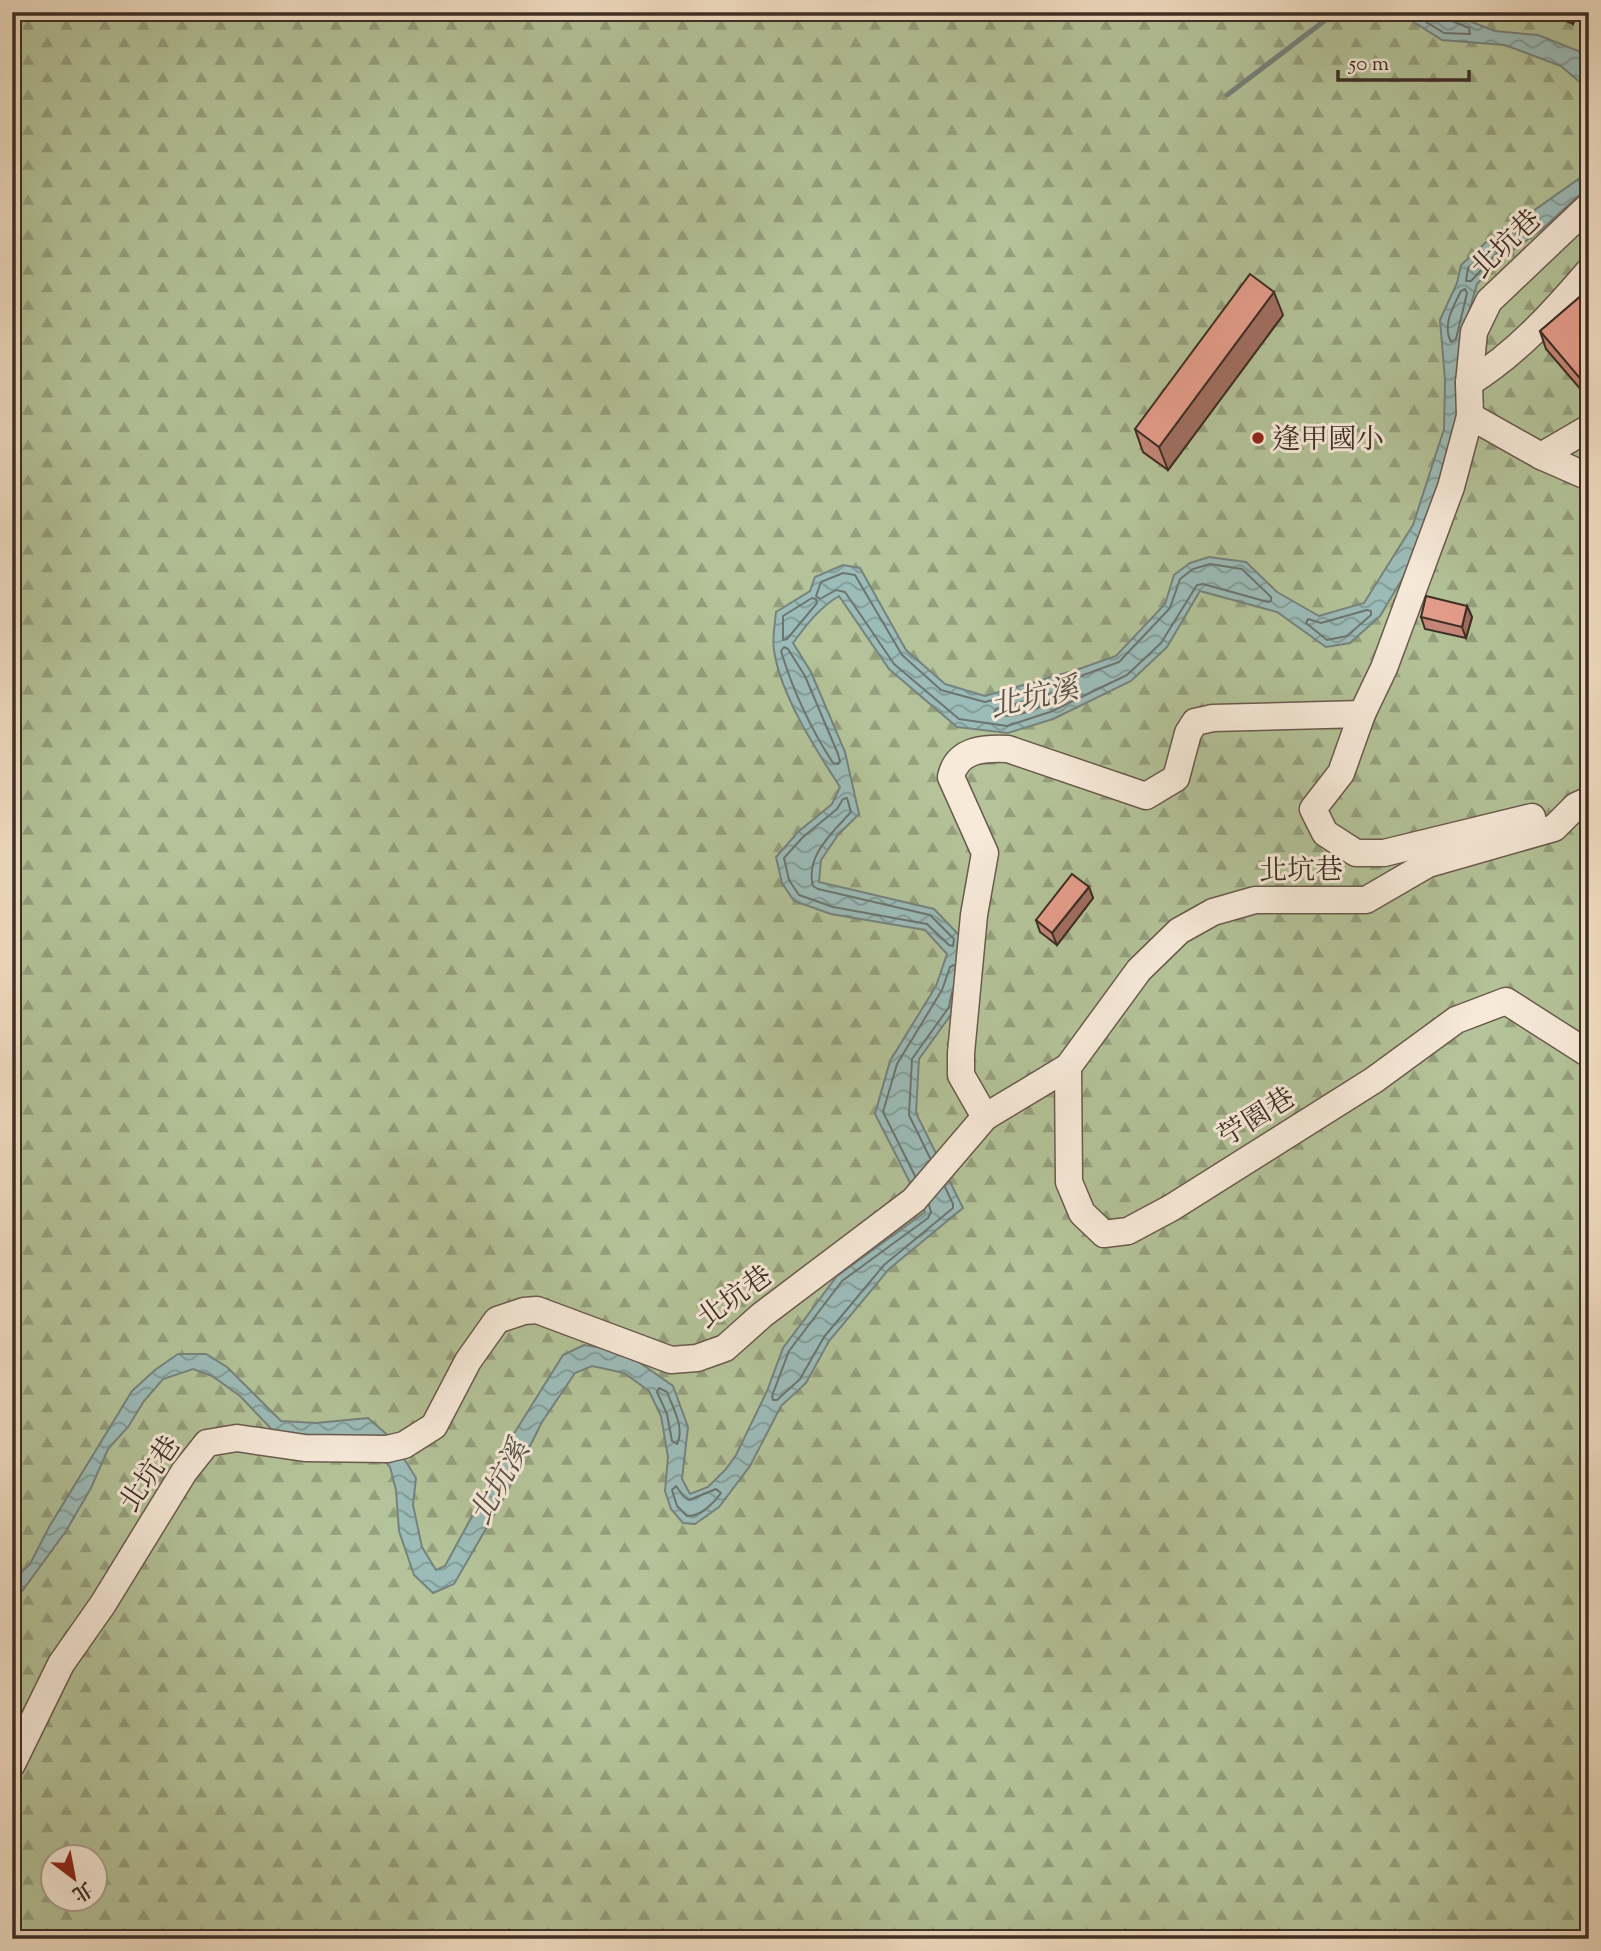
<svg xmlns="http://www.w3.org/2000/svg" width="1601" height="1951" viewBox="0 0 1601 1951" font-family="'Sorts Mill Goudy','Noto Serif TC',serif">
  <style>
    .forest { fill: url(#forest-firs); stroke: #78785f; stroke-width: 2; fill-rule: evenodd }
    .water { fill: url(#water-waves); stroke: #76837e; stroke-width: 2 }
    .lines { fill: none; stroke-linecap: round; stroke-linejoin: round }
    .shore { stroke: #6c756f; stroke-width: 2 }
    .stream { stroke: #76837e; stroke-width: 5 }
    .minor-casing { stroke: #6a5a4d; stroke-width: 29 }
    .minor { stroke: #f7ead9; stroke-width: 26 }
    .wall { fill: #c58778; stroke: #3d2e25; stroke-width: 2 }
    .shaded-wall { fill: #a06e61; stroke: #3d2e25; stroke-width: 2 }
    .building { fill: #e59d8b; stroke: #3d2e25; stroke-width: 2 }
    .poi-dot { fill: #8f2418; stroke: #f7ead9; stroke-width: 2.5 }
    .labels { text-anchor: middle; stroke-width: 6; stroke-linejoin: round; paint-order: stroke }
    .street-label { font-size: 28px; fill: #3d2e25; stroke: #f7ead9 }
    .poi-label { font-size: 28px; fill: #3d2e25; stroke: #f7ead9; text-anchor: start }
    .water-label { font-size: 30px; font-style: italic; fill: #55524a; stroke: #f7ead9 }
  </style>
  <defs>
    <pattern id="forest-firs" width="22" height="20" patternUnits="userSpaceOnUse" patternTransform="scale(1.75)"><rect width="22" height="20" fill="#b4c399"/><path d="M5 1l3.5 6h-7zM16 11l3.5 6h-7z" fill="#949f7d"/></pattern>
    <pattern id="water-waves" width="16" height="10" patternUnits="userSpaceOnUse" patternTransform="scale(1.75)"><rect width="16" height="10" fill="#9cbcb9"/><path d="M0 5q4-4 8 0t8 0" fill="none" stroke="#809996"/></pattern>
  </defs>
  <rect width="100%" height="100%" fill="#f2dfc4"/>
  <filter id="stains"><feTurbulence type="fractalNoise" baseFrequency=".00286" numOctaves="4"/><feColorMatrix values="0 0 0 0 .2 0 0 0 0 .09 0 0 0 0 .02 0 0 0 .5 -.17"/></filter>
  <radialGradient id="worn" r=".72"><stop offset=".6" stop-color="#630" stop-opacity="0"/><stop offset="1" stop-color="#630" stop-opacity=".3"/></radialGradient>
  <path class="forest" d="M 12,12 L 1589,12 L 1589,1939 L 12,1939 ZM 52,1856 L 94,1856 L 94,1898 L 52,1898 Z"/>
  <g class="water">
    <polygon points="1398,12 1446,12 1495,31 1538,35 1581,52 1589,60 1589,90 1561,66 1505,45 1442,40"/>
    <path d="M 1589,165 L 1589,186 L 1540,231 L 1504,256 L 1477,284 L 1466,322 L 1459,416 L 1425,541 L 1380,616 L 1350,643 L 1326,647 L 1277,612 L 1200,591 L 1167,647 L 1131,681 L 1053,719 L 1008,733 L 957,727 L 889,669 L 839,596 C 819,608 807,624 793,643 L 811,672 L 845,752 L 859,814 L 838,835 L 821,860 L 819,882 L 934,909 L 961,937 L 955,1009 L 919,1059 L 916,1113 L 963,1208 L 889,1269 L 829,1341 L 806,1383 L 781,1406 L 750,1466 L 719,1507 L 695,1524 L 683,1523 L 671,1509 L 665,1491 L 668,1457 L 661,1416 L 649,1391 L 624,1373 L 592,1366 L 575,1373 L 542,1422 L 505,1496 L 454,1584 L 433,1593 L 414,1575 L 399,1531 L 396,1490 L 390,1467 L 372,1446 L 280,1438 L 240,1396 L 212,1376 L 193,1369 L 163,1379 L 144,1401 L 128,1427 L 108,1449 L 91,1488 L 66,1531 L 12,1605 L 12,1581 L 30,1564 L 49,1527 L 132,1391 L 155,1370 L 178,1354 L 206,1354 L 227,1367 L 281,1421 L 316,1423 L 368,1418 L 392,1439 L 416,1478 L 413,1505 L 422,1547 L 436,1570 L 445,1566 L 489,1485 L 510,1440 L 563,1355 L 584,1345 L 623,1351 L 673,1386 L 688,1427 L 682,1479 L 690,1494 L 708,1487 L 726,1469 L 736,1455 L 767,1391 L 783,1348 L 837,1276 L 925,1212 L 875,1114 L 890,1061 L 936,986 L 947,954 L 925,930 L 831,914 L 794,901 L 782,883 L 776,857 L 798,832 L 832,804 L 840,787 C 816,750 780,694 774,650 C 772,638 775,624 776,612 L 810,591 L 815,577 L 843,565 L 860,568 L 906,650 L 945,684 L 985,696 L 1076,670 L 1116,656 L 1165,604 L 1174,575 L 1190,563 L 1209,557 L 1246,562 L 1277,592 L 1319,616 L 1364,603 L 1413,525 L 1444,429 L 1445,380 L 1440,320 L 1457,283 L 1461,265 L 1496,233 L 1522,219 L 1584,175 Z"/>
  </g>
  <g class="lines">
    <g class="shore">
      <polyline points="1410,12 1444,33 1470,34 1469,28 1450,20 1447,12"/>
      <polygon points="1515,231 1519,232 1519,237 1499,251 1471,281 1466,281 1468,268 1500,239"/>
      <path d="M 1465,289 L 1467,293 L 1456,339 L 1451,342 C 1442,325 1453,307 1461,291 Z"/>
      <polygon points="1210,564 1242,569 1271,597 1271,601 1268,602 1203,584 1197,585 1161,643 1127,675 1050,712 1007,726 959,719 894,664 845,592 836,590 820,599 816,596 821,582 843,573 855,575 902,655 941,690 985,702 1078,677 1119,662 1170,608 1180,579 1193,569"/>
      <polygon points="812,598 816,599 817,603 787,639 783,640 783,616"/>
      <polygon points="1367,610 1371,611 1371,615 1347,636 1327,640 1306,623 1308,619 1321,623"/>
      <path d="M 784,647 L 788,649 L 805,676 L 838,754 L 840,762 L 838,764 L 833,763 C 811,729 793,691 781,651 Z"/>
      <path d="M 1054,693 L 1058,694 L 1058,698 C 1043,707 1010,722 994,713 L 996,709 Z"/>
      <path d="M 847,798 L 851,812 C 833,832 805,856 813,886 L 818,889 L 930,915 L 954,939 L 953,946 L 949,945 L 927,924 L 833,907 L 799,895 L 789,880 L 784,858 L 803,837 L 837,809 L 843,799 Z"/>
      <polyline points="930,1158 909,1115 912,1059 949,1007 952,992"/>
      <polyline points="915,1176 883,1112 897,1064 942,990 950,967 954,965"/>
      <polyline points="929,1205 931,1212 928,1218 842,1281 789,1351 772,1396 773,1400 777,1400 800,1379 824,1337 884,1265 953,1208 953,1204 945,1187"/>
      <path d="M 659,1388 L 667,1392 C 673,1408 685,1428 677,1444 L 672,1441 L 667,1414 L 657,1392 Z"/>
      <path d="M 676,1486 L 684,1497 L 689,1500 L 716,1489 L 721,1493 C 714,1503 700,1517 687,1516 L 677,1506 L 672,1490 Z"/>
    </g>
    <polyline class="stream" points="1227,95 1336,12"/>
    <defs>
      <g id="minor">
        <path d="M 1469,383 C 1516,354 1553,313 1589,271"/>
        <polyline points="1470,416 1541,456 1589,428"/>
        <polyline points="1541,456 1589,477"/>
        <polyline points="1532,817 1384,853 1356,853 1325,833 1313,809 1341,773 1362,714 1384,668 1451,487 1470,416 1469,383 1474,332 1489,301 1589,206"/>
        <polyline points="1068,1067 1069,1182 1082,1213 1104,1234 1128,1231 1171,1208 1374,1080 1456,1020 1506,1001 1589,1054"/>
        <path d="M 985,1117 L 961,1075 L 961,1053 L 974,915 L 985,853 L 951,777 C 957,749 984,748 1008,749 L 1146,796 L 1176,778 L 1188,733 L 1195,722 L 1213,718 L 1362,714"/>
        <polyline points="12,1764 61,1664 103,1604 184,1472 207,1443 237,1438 305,1448 387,1449 404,1445 434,1426 468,1361 497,1320 524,1311 537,1310 671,1360 697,1358 725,1348 762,1315 914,1200 985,1117 1068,1067 1139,970 1179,931 1213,912 1255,900 1366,900 1428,864 1554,828 1576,806 1589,800"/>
      </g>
    </defs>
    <use href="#minor" class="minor-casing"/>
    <use href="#minor" class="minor"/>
  </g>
  <g class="wall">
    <polygon points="1544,12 1578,12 1573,24"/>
    <polygon points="1589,289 1589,399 1546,349 1540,331"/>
    <polygon points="1283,315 1168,470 1143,452 1135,429"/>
    <polygon points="1467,606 1472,617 1466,638 1425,629 1421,617"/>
    <polygon points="1089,887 1093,898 1057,945 1040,932 1036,920"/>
  </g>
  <g class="shaded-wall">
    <polygon points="1569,12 1578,12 1573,24"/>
    <polygon points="1274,292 1283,315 1168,470 1159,447"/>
    <polygon points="1467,606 1472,617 1466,638 1462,627"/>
    <polygon points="1089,887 1093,898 1057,945 1052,933"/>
  </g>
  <g class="building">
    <polygon points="1250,274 1274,292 1159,447 1135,429"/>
    <polygon points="1589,289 1589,389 1540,331"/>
    <polygon points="1426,596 1467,606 1462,627 1421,617"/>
    <polygon points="1072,874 1089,887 1052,933 1036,920"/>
  </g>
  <circle class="poi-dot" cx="1258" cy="438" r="7"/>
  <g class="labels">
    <g class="street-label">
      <text transform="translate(1505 243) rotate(-44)" y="10">北坑巷</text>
      <text transform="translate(1301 869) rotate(-1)" y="10">北坑巷</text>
      <text transform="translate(1256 1116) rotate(-32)" y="10">苧園巷</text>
      <text transform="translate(734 1296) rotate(-36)" y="10">北坑巷</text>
      <text transform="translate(149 1473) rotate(-56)" y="10">北坑巷</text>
    </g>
    <g class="poi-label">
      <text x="1272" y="448">逢甲國小</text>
    </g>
    <g class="water-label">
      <text transform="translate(1034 697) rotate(-13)" y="10">北坑溪</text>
      <text transform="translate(499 1482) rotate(-61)" y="10">北坑溪</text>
    </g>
  </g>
  <rect width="1601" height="1951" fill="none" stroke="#f2dfc4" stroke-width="42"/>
  <rect x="14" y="14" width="1573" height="1923" fill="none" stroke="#3d2e25" stroke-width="3.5"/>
  <rect x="21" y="21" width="1559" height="1909" fill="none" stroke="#3d2e25" stroke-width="2"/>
  <g transform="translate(74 1878) rotate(148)"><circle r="33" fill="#f7ead9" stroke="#ad9f91" stroke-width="2"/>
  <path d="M0-5L12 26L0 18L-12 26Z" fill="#8f2418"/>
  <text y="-10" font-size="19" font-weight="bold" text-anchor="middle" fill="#3d2e25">北</text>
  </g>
  <path d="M1338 70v10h131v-10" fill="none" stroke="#3d2e25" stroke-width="3.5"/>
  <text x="1349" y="70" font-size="21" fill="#3d2e25" stroke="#f7ead9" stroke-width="5" paint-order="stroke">50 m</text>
  <rect width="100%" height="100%" filter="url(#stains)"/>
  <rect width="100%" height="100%" fill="url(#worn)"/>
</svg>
